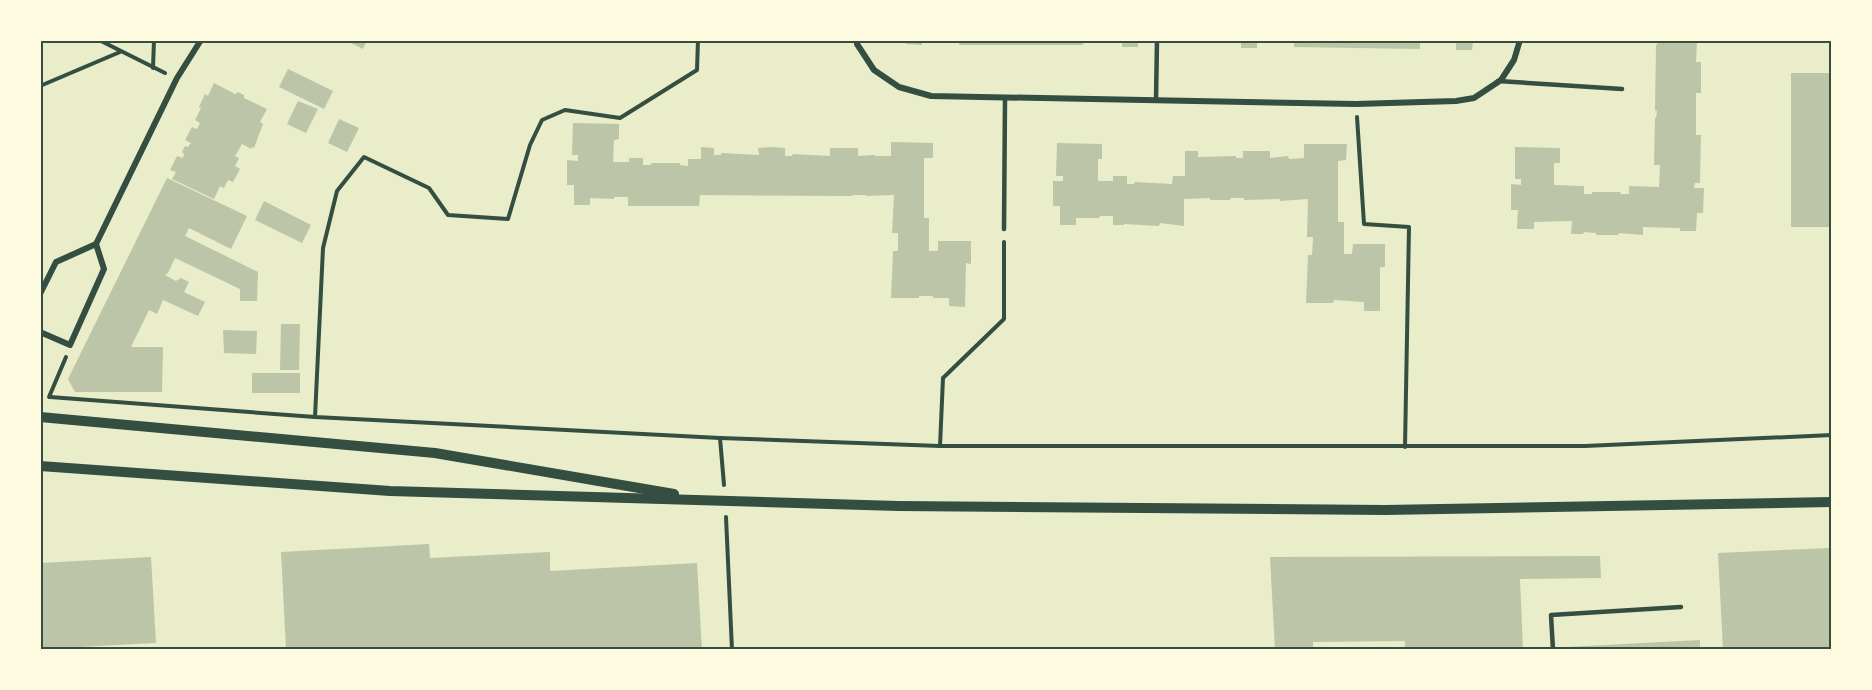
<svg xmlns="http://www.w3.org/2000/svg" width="1872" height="690" viewBox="0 0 1872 690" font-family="Inter,sans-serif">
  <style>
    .building { fill: #bcc5a7 }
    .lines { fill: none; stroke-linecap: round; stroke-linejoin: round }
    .path { stroke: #344e41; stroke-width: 4 }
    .service { stroke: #344e41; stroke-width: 4.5 }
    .minor { stroke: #344e41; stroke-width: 6 }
    .tertiary { stroke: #344e41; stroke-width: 10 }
    .neatline { fill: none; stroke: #344e41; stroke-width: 2 }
  </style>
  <rect width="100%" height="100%" fill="#e9edc9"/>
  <g class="building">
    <polygon points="345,40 367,40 363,49"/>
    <polygon points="906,40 922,40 922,45 906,44"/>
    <polygon points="960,40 1083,40 1083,45 959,45"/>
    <rect x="1122" y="40" width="16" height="7"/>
    <rect x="1241" y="40" width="16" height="8"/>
    <polygon points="1294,40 1420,40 1420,49 1294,47"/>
    <polygon points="1431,40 1473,40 1472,50 1456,50 1456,43 1434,43"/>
    <polygon points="1657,40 1697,40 1696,62 1701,62 1701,93 1696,93 1696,135 1701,135 1700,183 1695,183 1694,188 1704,188 1703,213 1697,213 1696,231 1680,231 1680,228 1643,227 1643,235 1619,233 1618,235 1596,235 1596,233 1584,232 1583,234 1571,234 1572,221 1534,222 1534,229 1517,229 1518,210 1511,210 1511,184 1521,185 1521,179 1515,179 1515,147 1560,148 1560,163 1554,163 1554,185 1584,186 1584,194 1592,194 1592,192 1621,192 1620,194 1629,194 1629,186 1659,187 1660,165 1654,165 1655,118 1656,118 1657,111 1655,110 1656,45 1657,45"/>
    <polygon points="288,69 333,91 324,109 279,87"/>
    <rect x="1791" y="73" width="41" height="154"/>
    <polygon points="214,83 235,94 238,92 244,95 244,98 267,109 260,122 263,124 254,148 252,147 251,149 242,144 235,156 239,158 235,166 240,169 233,182 228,180 224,188 220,186 214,199 172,179 176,172 170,170 177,156 183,158 184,154 182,152 185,146 188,147 191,143 185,140 192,127 197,129 200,123 195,120 201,108 199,107 205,94 208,96"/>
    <polygon points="298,101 318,109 306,133 287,124"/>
    <polygon points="339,119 359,128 347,152 328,143"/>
    <polygon points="573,123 619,124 619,139 614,140 613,162 629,162 629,158 643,158 643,165 651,165 651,163 680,163 680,165 688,166 688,159 701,159 701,147 714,148 714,155 721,155 721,153 759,155 758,148 772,147 785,148 785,156 792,156 793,154 830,156 830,148 858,148 858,156 875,155 875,156 891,156 891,142 933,143 933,158 924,158 924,218 929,218 929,251 938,251 938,241 971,241 971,264 966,263 965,307 949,306 949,298 933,298 933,296 919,296 919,298 891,298 893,251 898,251 898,233 892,233 894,195 866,196 866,195 852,195 852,196 843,196 700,195 699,206 628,206 628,197 614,197 614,199 590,198 590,205 574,205 574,185 567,185 567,160 578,161 578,155 572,155"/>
    <polygon points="1057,143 1102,144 1102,159 1098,159 1098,181 1113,181 1113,176 1127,176 1127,184 1134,184 1135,182 1172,184 1173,176 1185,176 1185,151 1198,151 1198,157 1236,156 1236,158 1243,158 1243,151 1270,151 1270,158 1288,156 1289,159 1304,158 1304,144 1347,144 1346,160 1338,161 1338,222 1344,222 1344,254 1352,254 1353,244 1385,244 1385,267 1380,267 1380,311 1364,311 1364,302 1334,300 1333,303 1306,303 1308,255 1312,255 1313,237 1307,237 1308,199 1280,201 1280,199 1244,200 1244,198 1231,198 1230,200 1210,200 1210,198 1184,199 1184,226 1160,223 1159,226 1124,224 1124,225 1113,225 1113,216 1100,216 1099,218 1076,218 1076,225 1060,225 1060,206 1053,206 1053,181 1063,181 1063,176 1056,176"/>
    <polygon points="167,178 247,216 231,249 189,228 185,236 258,272 257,301 240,301 240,289 175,258 168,273 165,275 176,281 181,278 189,282 184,292 205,302 198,316 163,300 157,314 149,310 131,347 163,347 162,392 75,392 68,379"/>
    <polygon points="264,201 311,225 302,243 255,220"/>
    <polygon points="281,324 300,324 299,370 280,370"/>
    <polygon points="223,330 257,331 256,354 224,353"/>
    <rect x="252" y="373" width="48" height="20"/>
    <polygon points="429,544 430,558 550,552 550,571 697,563 702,650 286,650 281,552"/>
    <polygon points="1829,548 1830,561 1832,561 1832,650 1723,650 1718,553"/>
    <polygon points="1600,556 1601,578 1520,579 1523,650 1405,650 1405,641 1313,642 1313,650 1275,650 1270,557"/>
    <polygon points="151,557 156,643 40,649 40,563"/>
    <polygon points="1700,640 1700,650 1567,650 1567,647"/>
  </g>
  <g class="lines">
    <g class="path">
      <polyline points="99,40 165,73"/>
      <polyline points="153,68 154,40"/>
      <polyline points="40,86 120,52"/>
      <polyline points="1357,117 1364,224 1409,227 1405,447"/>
      <polyline points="49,397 66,357"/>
      <polyline points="50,397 315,417 720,438 940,446 1585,446 1832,435"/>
      <polyline points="315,417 323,248 337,191 364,157 429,188 448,215 508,219 530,145 542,120 565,110 620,118 697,70 698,40"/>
      <polyline points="720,438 724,485"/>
      <polyline points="940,446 943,378 1004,319 1004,242"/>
      <polyline points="726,517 732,650"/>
    </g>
    <g class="service">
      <polyline points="1498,81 1622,89"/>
      <polyline points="1156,100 1157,40"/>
      <polyline points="1004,229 1005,98"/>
      <polyline points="1553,650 1551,615 1681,607"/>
    </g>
    <g class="minor">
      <polyline points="857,40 857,44 874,70 899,87 931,96 1356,104 1456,101 1474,98 1501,80 1514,60 1520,40"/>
      <polyline points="40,294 56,262 96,244"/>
      <polyline points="40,332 70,345 104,269 96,244 177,78 201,40"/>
    </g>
    <g class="tertiary">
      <polyline points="40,417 435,453 674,494"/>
      <polyline points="40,466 390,491 898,506 1385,510 1832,502"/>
    </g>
  </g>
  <rect width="1872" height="690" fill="none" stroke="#fefae0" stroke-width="84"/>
  <rect x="42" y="42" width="1788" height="606" class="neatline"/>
</svg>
